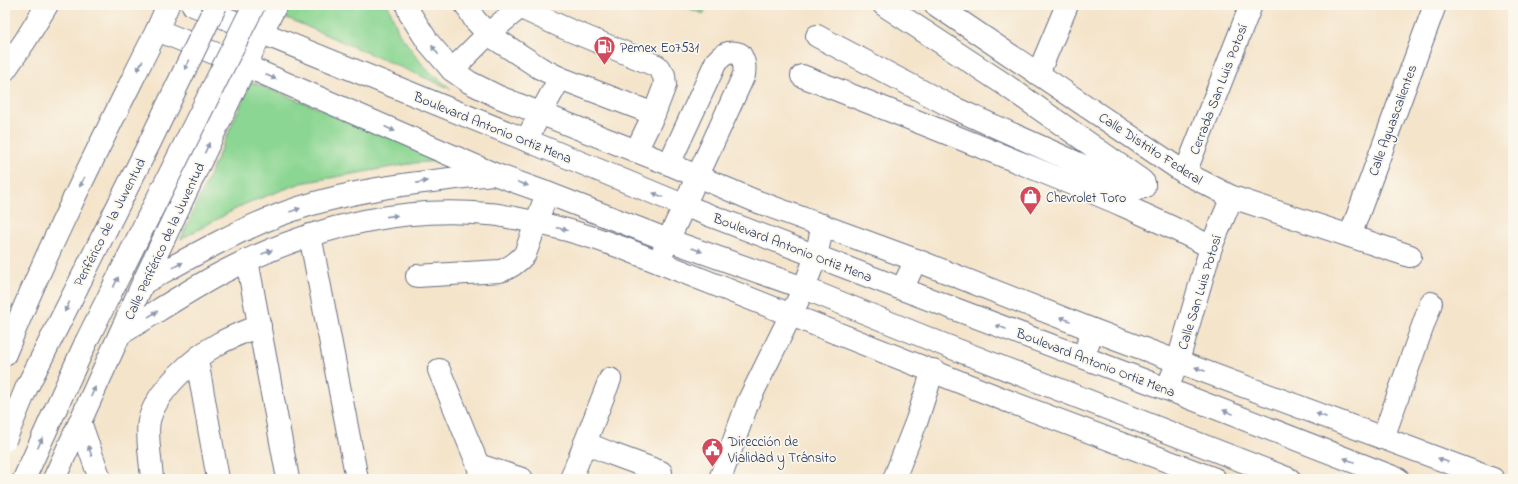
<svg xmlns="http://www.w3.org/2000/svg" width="1518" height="484" viewBox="0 0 1518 484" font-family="'Indie Flower',sans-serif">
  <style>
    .green { fill: #8bd692; stroke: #538278 }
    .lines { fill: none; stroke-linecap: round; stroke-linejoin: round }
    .minor-casing { stroke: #676e84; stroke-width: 24 }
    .major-casing { stroke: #676e84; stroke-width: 24 }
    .highway-casing { stroke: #676e84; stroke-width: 24 }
    .minor { stroke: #fff; stroke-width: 22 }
    .major { stroke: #fff; stroke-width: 22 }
    .highway { stroke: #fff; stroke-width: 22 }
    .highway-bridge-casing { stroke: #676e84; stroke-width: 24; stroke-linecap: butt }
    .highway-bridge { stroke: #fff; stroke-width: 22 }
    .oneway { fill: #8d97ae }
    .labels { text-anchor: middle; stroke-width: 3.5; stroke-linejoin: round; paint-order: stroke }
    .poi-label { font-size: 14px; fill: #1b2f5e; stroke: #fbf7ec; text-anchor: start }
    .street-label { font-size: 14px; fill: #1b2f5e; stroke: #fbf7ec }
  </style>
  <rect width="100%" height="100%" fill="#fbf7ec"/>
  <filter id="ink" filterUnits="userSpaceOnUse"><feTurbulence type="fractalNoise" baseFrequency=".025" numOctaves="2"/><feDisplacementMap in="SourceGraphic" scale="8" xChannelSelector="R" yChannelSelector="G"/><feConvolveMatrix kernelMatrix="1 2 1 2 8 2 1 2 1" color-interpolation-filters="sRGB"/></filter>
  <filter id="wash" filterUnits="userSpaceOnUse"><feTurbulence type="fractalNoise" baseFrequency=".012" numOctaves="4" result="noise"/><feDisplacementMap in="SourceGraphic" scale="16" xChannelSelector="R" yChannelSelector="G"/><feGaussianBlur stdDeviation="0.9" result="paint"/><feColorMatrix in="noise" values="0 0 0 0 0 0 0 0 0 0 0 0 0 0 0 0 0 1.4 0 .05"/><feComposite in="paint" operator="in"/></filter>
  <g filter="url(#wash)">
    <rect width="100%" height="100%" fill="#f4e4ca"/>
    <g class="green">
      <polygon points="286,5 388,5 399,33 425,68 451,89 280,15"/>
      <polygon points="680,5 705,5 704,14"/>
      <polygon points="251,82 452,160 415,163 301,183 245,204 181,239"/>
    </g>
  </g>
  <g filter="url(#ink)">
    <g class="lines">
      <defs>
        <g id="minor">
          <polyline points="407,5 410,14 428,42 452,70 469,82 499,97 669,164 753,200 916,260 1093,330 1493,479"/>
          <polyline points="466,5 475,20 488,34 540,68 560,78 654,114"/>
          <polyline points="515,5 562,27 657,66 664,75 665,85 654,114 636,151"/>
          <polyline points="936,5 1185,173 1232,197 1410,256"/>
          <polyline points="817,36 954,108 1135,189 1144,187 1144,183 1141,180 1004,84 884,5"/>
          <polyline points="5,70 25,41 47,5"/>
          <polyline points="452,70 488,34 519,8"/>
          <polyline points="1038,74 1067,5"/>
          <path d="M 802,76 C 876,105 950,134 1023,164 C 1087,190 1150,215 1211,247"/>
          <polyline points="526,140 560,78"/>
          <polyline points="1185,173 1251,5"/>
          <polyline points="310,235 357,479"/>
          <polyline points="1350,236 1435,5"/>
          <path d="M 661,256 L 744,75 C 745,67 745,62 740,54 C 729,50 723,54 716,62 L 669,164"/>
          <polyline points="247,260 288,479"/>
          <path d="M 417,276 L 500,271 C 511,268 518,262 525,254 L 547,193"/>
          <path d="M 120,334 C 162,309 203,280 248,260 C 322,225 407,206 488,214 C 497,214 506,217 515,218 C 552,225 588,235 623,248 L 1005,400 L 1215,479"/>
          <polyline points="197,360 218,479"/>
          <polyline points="439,370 478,465 481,479"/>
          <polyline points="1167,389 1178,361 1211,247 1232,197"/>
          <polyline points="1383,438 1431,303"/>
          <polyline points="585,443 612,454 661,472"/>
          <polyline points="478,465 522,479"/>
          <path d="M 152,479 C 151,463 146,435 149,421 C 156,391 194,357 220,343 C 232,336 246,331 260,326"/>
          <polyline points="571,479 610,379"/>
          <polyline points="720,479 748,402 804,288 816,256 823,225"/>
          <polyline points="894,479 917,420 933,370"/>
        </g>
        <g id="major">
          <polyline points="193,5 526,140 683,205 902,289 1167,389 1398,479"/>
          <polyline points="157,30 246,66 494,174 547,193 668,240 804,288 942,344 1289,479"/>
          <path d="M 143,283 C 187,259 232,233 279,215 C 347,189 421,182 493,174"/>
          <polyline points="902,289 916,260"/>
          <path d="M 5,354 C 49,243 104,137 157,30 L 168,5"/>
          <polyline points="1083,357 1093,330"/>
          <polyline points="80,422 100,479"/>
          <polyline points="54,479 143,283 261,33 276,5"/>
        </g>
        <polyline id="highway" points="24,479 86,342"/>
      </defs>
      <use href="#minor" class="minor-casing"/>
      <use href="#major" class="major-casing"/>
      <use href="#highway" class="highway-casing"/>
      <use href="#minor" class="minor"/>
      <use href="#major" class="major"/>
      <use href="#highway" class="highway"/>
      <defs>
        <g id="highway-bridge">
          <polyline points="86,342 254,5"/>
          <polyline points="5,440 26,389 150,142 216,5"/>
        </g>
      </defs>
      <use href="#highway-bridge" class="highway-bridge-casing"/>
      <use href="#highway-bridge" class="highway-bridge"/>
    </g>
    <defs><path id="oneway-solid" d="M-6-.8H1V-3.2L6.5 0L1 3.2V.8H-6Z"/></defs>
    <g class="oneway">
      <use href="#oneway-solid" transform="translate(435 50) rotate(-127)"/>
      <use href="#oneway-solid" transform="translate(187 65) rotate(116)"/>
      <use href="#oneway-solid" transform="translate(140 66) rotate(117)"/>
      <use href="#oneway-solid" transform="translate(271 77) rotate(24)"/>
      <use href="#oneway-solid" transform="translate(390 129) rotate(24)"/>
      <use href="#oneway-solid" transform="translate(207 148) rotate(-65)"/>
      <use href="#oneway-solid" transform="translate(82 182) rotate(116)"/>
      <use href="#oneway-solid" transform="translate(422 182) rotate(-11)"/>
      <use href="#oneway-solid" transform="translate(523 184) rotate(19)"/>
      <use href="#oneway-solid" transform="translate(658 195) rotate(-157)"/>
      <use href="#oneway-solid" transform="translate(295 210) rotate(-19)"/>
      <use href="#oneway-solid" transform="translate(392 216) rotate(-6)"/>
      <use href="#oneway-solid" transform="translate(562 229) rotate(14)"/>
      <use href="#oneway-solid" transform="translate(697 250) rotate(20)"/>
      <use href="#oneway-solid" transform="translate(267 252) rotate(-21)"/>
      <use href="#oneway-solid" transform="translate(178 265) rotate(-28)"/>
      <use href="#oneway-solid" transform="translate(116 282) rotate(-64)"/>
      <use href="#oneway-solid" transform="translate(67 307) rotate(116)"/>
      <use href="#oneway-solid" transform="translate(153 314) rotate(-31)"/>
      <use href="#oneway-solid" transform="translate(1065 319) rotate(-158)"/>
      <use href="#oneway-solid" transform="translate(1001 327) rotate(-159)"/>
      <use href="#oneway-solid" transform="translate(1200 369) rotate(-159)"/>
      <use href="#oneway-solid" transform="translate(93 392) rotate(-66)"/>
      <use href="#oneway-solid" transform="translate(1228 412) rotate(-159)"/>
      <use href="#oneway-solid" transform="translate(1321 415) rotate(-159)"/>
      <use href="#oneway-solid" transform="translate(40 443) rotate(-66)"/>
      <use href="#oneway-solid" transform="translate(90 451) rotate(-108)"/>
      <use href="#oneway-solid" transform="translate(1349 460) rotate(-159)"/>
      <use href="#oneway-solid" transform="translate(1443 460) rotate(-159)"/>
    </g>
  </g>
  <defs>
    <symbol id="fuel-pin" viewBox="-11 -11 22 30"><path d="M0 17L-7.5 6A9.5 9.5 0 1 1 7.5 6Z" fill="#d1495b" stroke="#fbf7ec"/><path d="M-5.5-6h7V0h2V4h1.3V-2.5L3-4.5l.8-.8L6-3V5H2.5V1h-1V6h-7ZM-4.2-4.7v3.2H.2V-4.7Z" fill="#fff"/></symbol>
    <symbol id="shop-pin" viewBox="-11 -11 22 30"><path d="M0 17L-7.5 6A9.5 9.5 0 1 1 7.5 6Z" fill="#d1495b" stroke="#fbf7ec"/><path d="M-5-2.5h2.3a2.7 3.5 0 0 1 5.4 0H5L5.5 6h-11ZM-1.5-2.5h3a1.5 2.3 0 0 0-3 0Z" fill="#fff"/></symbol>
    <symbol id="civic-pin" viewBox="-11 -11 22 30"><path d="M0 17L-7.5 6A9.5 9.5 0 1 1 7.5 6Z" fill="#d1495b" stroke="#fbf7ec"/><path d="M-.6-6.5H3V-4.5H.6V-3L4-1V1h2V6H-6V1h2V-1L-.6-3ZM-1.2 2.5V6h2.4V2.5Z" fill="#fff"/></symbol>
  </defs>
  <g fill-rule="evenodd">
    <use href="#fuel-pin" x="592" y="34" width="25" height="34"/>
    <use href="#shop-pin" x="1018" y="184" width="25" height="34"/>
    <use href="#civic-pin" x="700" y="436" width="25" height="34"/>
  </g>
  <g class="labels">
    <g class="poi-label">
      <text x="620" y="52">Pemex E07531</text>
      <text x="1046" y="202">Chevrolet Toro</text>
      <text x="728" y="446">Dirección de<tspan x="728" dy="16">Vialidad y Tránsito</tspan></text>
    </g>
    <g class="street-label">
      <text transform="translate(1218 89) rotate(-69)" y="5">Cerrada San Luis Potosí</text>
      <text transform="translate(1392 120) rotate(-70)" y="5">Calle Aguascalientes</text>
      <text transform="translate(493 127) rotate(22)" y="5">Boulevard Antonio Ortiz Mena</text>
      <text transform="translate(1151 148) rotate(33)" y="5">Calle Distrito Federal</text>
      <text transform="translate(109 222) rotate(-63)" y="5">Periférico de la Juventud</text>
      <text transform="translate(164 241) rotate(-65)" y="5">Calle Periférico de la Juventud</text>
      <text transform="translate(793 247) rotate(21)" y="5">Boulevard Antonio Ortiz Mena</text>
      <text transform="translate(1199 292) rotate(-73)" y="5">Calle San Luis Potosí</text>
      <text transform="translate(1096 362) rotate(21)" y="5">Boulevard Antonio Ortiz Mena</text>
    </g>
  </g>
  <rect width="1518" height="484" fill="none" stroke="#fbf7ec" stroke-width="20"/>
</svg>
